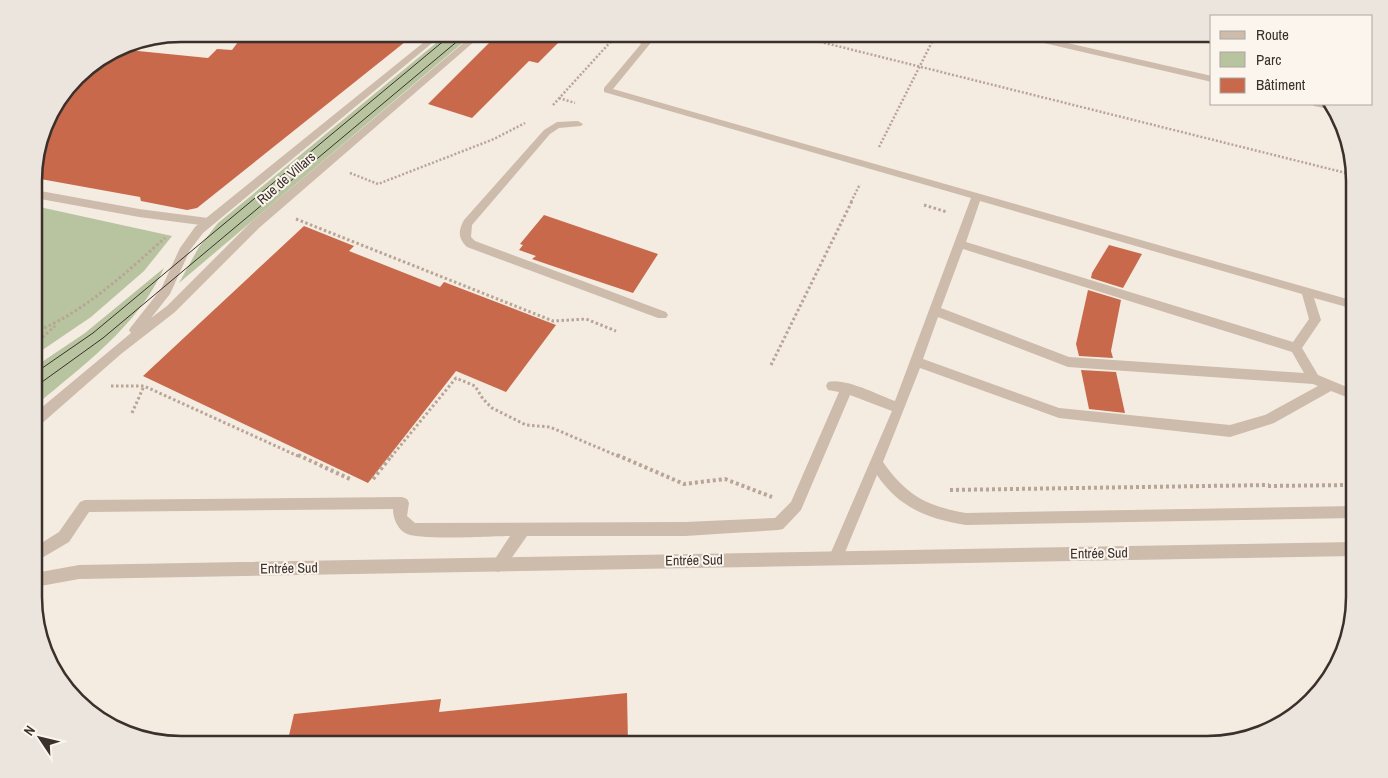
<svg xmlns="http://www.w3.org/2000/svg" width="1388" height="778" viewBox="0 0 1388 778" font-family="'Archivo Narrow',sans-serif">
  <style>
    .green { fill: #b8c4a0 }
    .building { fill: #c8694b }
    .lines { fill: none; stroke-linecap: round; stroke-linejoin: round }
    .path-far2 { stroke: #b9a596; stroke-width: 2.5; stroke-dasharray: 2 2; stroke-linecap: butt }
    .path-far1 { stroke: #b9a596; stroke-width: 3; stroke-dasharray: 2.5 2.5; stroke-linecap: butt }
    .path { stroke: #b9a596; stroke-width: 4; stroke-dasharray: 3 3; stroke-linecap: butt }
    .service { fill: #cdbbac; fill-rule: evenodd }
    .minor { fill: #cdbbac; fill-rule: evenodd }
    .tertiary { fill: #cdbbac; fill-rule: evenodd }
    .tram { stroke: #3b302b; stroke-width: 1 }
    .labels { text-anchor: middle; stroke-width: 4; stroke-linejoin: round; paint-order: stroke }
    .street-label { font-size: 14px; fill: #3b302b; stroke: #fbf5ee }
    .rim { fill: none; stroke: #3b302b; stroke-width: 2.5 }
  </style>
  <rect width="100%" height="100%" fill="#f4ebe1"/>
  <g class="green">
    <polygon points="447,34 473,34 179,283 199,247 218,223"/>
    <polygon points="35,206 172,236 144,271 91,317 35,355"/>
    <path d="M 164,268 C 137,327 83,365 35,406 L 35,369 L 39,364 L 85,333 Z"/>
  </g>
  <g class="building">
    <polygon points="244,34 265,36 266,34 415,34 197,208 187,210 141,201 140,197 35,178 35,162 49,116 84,71 118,49 208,58 217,49 232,50"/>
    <polygon points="498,34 567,34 538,63 529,61 472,118 428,104"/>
    <polygon points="544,215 658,254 633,293 582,276 532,259 536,256 519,250 523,245 520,244"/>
    <polygon points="304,226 354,246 349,251 440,287 444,282 556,325 506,392 456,371 368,483 143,376"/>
    <polygon points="1109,245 1142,254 1123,288 1091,278 1092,273"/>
    <polygon points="1088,290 1121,300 1111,351 1113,358 1079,356 1076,344"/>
    <polygon points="1081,370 1116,372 1125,413 1089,409"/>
    <polygon points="627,693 628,744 287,744 294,714 441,699 439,712"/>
  </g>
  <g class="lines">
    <g class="path-far2">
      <polyline points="789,34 1354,175"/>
      <polyline points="559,98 575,103"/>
      <polyline points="553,105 614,38 613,35"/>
      <polyline points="879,147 936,34"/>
      <polyline points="350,173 378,184 494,139 525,123"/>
      <polyline points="851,202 860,184"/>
    </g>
    <g class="path-far1">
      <polyline points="924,205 947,212"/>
      <polyline points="296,219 553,321 586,319 616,331"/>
      <path d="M 35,332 C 86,311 124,274 165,238"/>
      <polyline points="35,344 55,326"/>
      <polyline points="771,365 852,201"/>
      <polyline points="111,386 144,386 300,457"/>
      <polyline points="132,413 144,386"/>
      <polyline points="391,457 456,378 475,386 483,399 492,408 526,425 550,427 620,457"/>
    </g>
    <g class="path">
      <polyline points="298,455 350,479"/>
      <polyline points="617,455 684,484 725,479 772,497"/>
      <polyline points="373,479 392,455"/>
      <polyline points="1268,486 1348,485 1354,467"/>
      <polyline points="950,490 1269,485"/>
    </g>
    <g class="service">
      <path d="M 631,34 L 640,34 L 645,39 L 650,34 L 658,34 L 613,89 L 1354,301 L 1354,309 L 1314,298 L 1321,320 L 1302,348 L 1318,375 L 1354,390 L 1354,400 L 1331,391 L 1274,423 L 1230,437 L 1059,418 L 920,368 L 883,462 C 906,495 926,506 966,513 L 1354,506 L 1354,518 L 966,525 C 929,519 899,508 877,475 L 841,562 L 836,564 L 831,562 L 829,557 L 892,411 L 850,395 L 801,510 L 783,529 L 778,530 L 685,536 L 527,536 L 503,570 L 498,572 L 493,570 L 491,565 L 510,536 C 490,536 418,541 405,533 C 397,528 393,518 393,509 L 89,512 L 69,542 L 35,562 L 35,547 L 59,532 L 80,502 L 85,500 L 402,497 L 407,499 L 409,503 L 407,516 L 415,523 L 685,522 L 775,518 L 791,502 L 839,392 L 828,390 L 826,386 L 828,382 C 844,377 879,395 895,401 L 971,198 L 604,92 L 604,88 L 641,44 ZM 980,201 L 1302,294 L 1309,319 L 1293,342 L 966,242 ZM 963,249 L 1292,352 L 1304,373 L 1069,357 L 941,308 ZM 938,317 L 1068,367 L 1313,384 L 1318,386 L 1265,415 L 1230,425 L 1059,408 L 923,359 Z"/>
      <polygon points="1014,34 1028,34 1212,76 1212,82 1018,37"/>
      <polygon points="1312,104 1331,104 1333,110 1314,106"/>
      <path d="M 578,121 L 583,124 L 581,126 L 559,128 L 550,134 L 472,225 L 471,237 L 475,241 L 666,312 L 668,315 L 666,318 L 658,318 L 467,247 C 458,238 458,231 464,220 L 544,130 L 557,122 Z"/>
    </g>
    <g class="minor">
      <polygon points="35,190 139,209 208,218 213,222 208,226 139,217 35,198"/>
      <polygon points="1354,542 1354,556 79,579 35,587 35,573 79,565"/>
    </g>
    <polygon class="tertiary" points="434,34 443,34 203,233 190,250 170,294 151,318 167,306 251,222 474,34 483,34 259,228 175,312 121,354 40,425 35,426 35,413 131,333 129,330 131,327 161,289 180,248 195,227"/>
    <g class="tram">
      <polyline points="35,373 93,333 452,34"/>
      <polyline points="35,387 103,338 466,34"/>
    </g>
  </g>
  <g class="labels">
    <g class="street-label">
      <text transform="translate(286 178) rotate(-41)" y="5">Rue de Villars</text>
      <text transform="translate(1099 553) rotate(-1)" y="5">Entrée Sud</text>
      <text transform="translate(694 560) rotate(-1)" y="5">Entrée Sud</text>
      <text transform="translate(289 568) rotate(-1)" y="5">Entrée Sud</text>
    </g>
  </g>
  <path d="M0 0H1388V778H0ZM181 42H1207A139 139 0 0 1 1346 181V597A139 139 0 0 1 1207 736H181A139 139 0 0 1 42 597V181A139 139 0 0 1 181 42Z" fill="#ece5de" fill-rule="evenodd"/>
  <path class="rim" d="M181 42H1207A139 139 0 0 1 1346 181V597A139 139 0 0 1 1207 736H181A139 139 0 0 1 42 597V181A139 139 0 0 1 181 42Z"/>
  <rect x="1210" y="15" width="162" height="90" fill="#fbf5ee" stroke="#aea6a0"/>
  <rect x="1220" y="31" width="25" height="8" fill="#cdbbac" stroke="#aea6a0"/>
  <text x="1256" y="40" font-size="15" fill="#3b302b">Route</text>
  <rect x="1220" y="52" width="25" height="15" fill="#b8c4a0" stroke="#aea6a0"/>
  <text x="1256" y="65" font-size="15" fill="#3b302b">Parc</text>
  <rect x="1220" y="78" width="25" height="15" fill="#c8694b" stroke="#aea6a0"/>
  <text x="1256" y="90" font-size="15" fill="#3b302b">Bâtiment</text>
  <g transform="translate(40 738) rotate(305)" stroke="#fbf5ee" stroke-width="4" paint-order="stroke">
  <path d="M0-4L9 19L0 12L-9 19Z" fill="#3b302b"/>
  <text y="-8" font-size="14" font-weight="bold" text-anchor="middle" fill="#3b302b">N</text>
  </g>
</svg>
